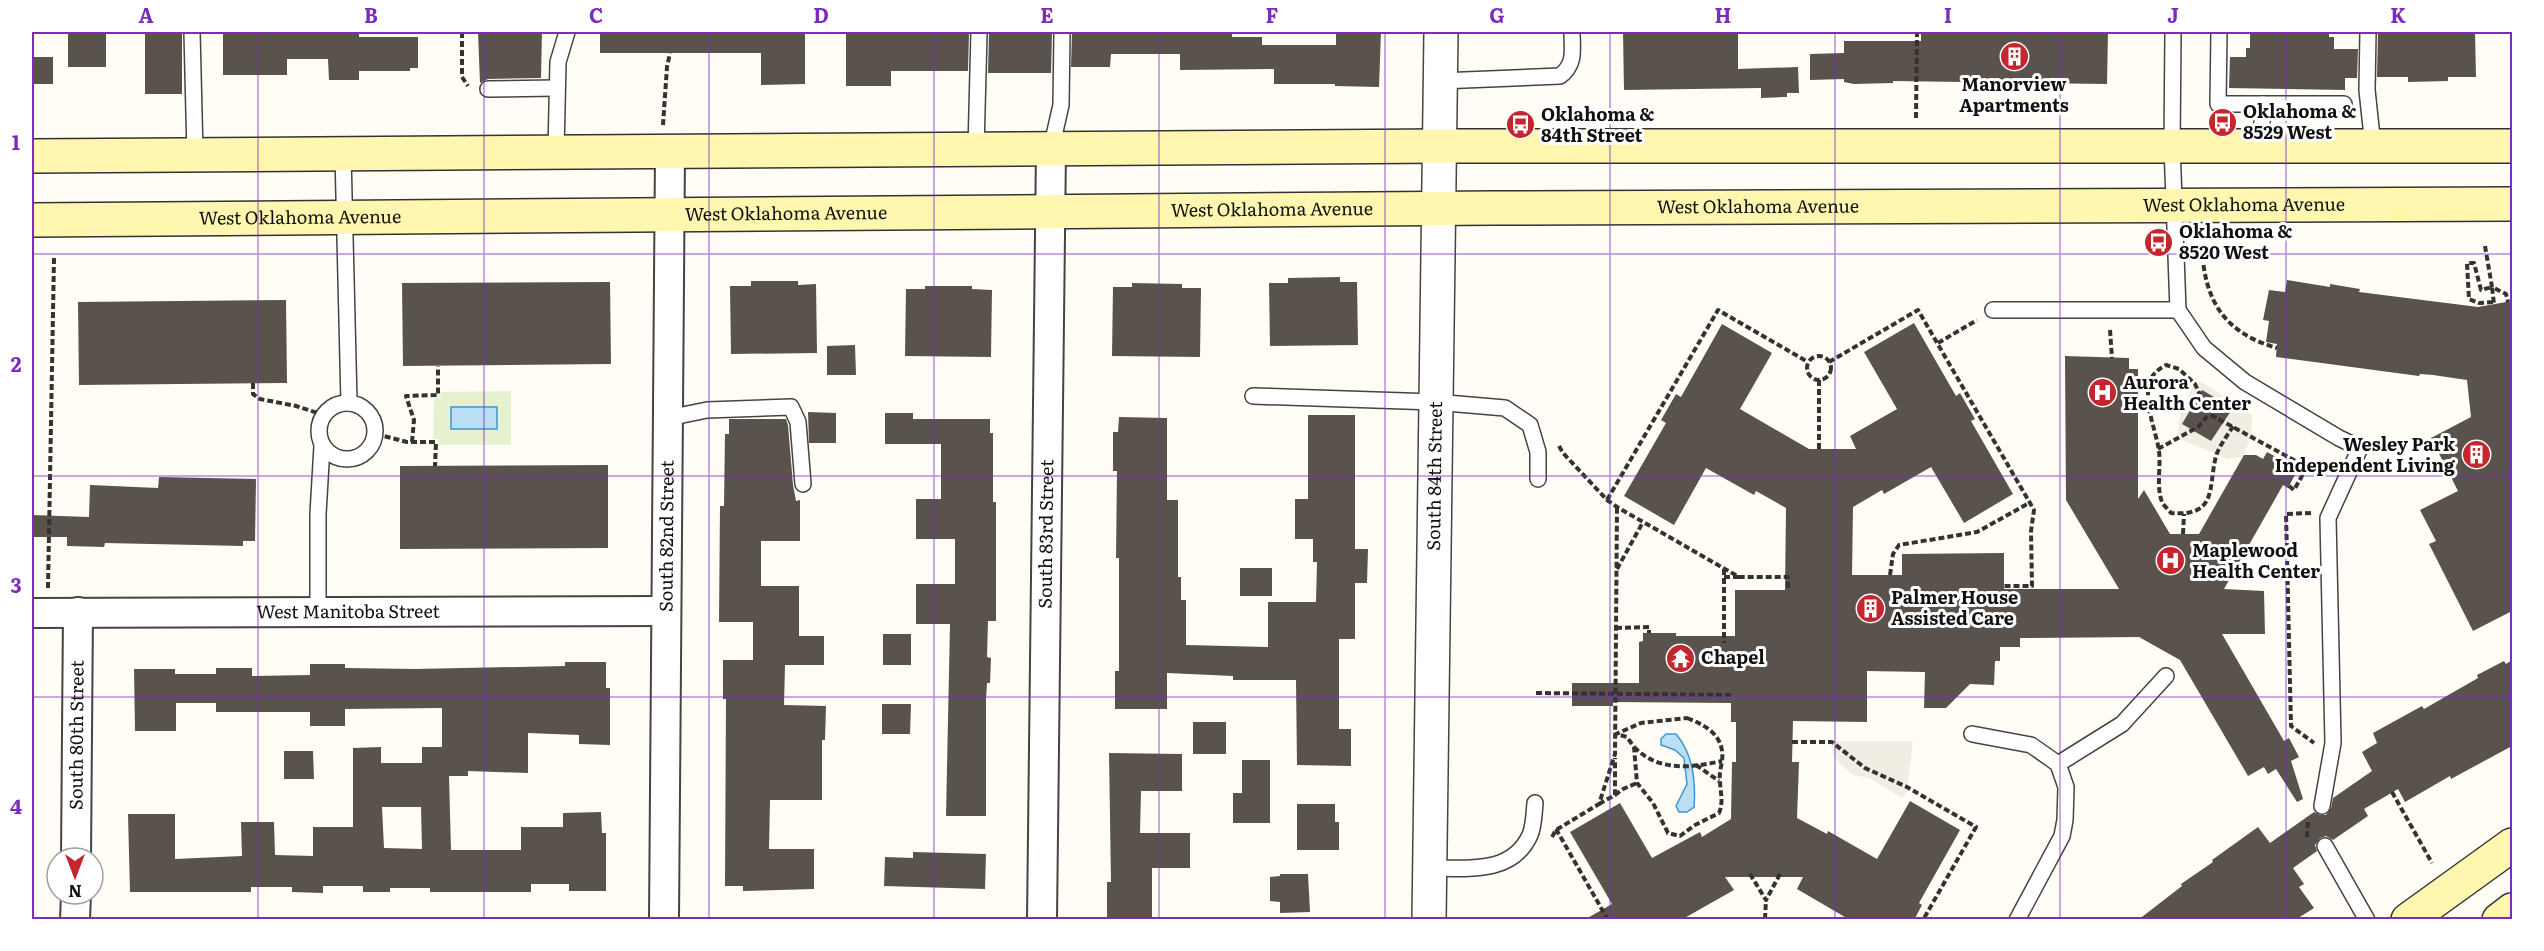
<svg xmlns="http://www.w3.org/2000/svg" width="2544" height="951" viewBox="0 0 2544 951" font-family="Literata,serif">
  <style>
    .pitch { fill: #e6f2cf }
    .plaza { fill: #f1ede2 }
    .water { fill: #b9e0f7; stroke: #3f96cf; stroke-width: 1.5 }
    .building { fill: #5a524d; fill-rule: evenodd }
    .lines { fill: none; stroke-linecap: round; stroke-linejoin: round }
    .service-casing { stroke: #444; stroke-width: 18 }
    .minor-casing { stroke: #444; stroke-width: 32 }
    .tertiary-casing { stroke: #444; stroke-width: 36 }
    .secondary-casing { stroke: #333; stroke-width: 36 }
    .path { stroke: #333; stroke-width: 4; stroke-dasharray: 6 3; stroke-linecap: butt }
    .service { stroke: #fff; stroke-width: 15 }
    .minor { stroke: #fff; stroke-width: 28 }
    .tertiary { stroke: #fff; stroke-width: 33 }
    .secondary { stroke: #fff6b0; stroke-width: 33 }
    .grid { fill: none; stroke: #7b2cbf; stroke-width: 1.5; stroke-opacity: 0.55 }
    .labels { text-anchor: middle; stroke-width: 6; stroke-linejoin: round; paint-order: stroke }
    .poi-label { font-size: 18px; font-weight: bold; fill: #111; stroke: #fff; text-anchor: start }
    .street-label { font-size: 18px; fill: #111; stroke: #fff }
    .neatline { fill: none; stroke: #7b2cbf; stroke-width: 2 }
    .grid-label { font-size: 20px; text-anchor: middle; font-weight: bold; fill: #7b2cbf }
  </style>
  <rect width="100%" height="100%" fill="#fffdf5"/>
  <polygon class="pitch" points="511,391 511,445 438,445 439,439 433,439 434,398 440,398 441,392"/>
  <g class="plaza">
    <polygon points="2200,381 2252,415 2251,436 2243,457 2227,459 2180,439 2178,431 2181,411 2192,387"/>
    <polygon points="1913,741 1907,792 1902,798 1869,778 1853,775 1840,764 1833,754 1832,742 1835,741"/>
  </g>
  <g class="water">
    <rect x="451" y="407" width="46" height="22"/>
    <path d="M 1666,734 L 1676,734 C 1693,754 1696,781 1694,807 L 1687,812 L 1679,812 L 1676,806 L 1687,784 L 1684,758 L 1675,750 L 1661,745 L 1661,739 Z"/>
  </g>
  <g class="building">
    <rect x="68" y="32" width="38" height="35"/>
    <rect x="145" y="32" width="37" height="62"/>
    <polygon points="223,32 359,32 359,37 418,37 418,68 410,68 410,71 359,71 359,80 329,80 328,59 287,59 287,75 223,75"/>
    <polygon points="478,32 542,32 541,78 488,79 480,83"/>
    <polygon points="600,32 805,32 805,84 761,85 761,53 600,53"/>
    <polygon points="846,32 969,32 968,71 891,71 891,86 846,86"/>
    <polygon points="989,32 1052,32 1051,73 988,73"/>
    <polygon points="1072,32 1232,32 1232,37 1262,37 1262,45 1336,45 1336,32 1381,32 1379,87 1335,86 1335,84 1274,84 1274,69 1180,70 1180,54 1111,54 1110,67 1071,67"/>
    <polygon points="1623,32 1738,32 1738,69 1798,67 1799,93 1787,93 1787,97 1783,97 1761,98 1761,88 1624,90"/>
    <polygon points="1921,32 2108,32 2107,84 1893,81 1893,83 1854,84 1844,82 1844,79 1810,80 1810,54 1844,53 1844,41 1921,41"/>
    <polygon points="2257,32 2329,32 2329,37 2334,37 2334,49 2358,49 2357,78 2345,78 2345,90 2229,88 2230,57 2246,57 2246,48 2250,48 2250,34 2257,34"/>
    <polygon points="2378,32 2475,32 2476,77 2448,77 2448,81 2408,82 2408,77 2377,77"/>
    <rect x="32" y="57" width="21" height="27"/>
    <polygon points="1340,277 1340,282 1357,282 1358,345 1270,346 1269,283 1288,283 1288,278"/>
    <polygon points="2287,280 2330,287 2330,284 2360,289 2359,292 2478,307 2512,301 2512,611 2473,631 2429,544 2436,541 2420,510 2458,491 2431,438 2471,417 2467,380 2433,375 2420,374 2419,376 2276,357 2277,344 2266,342 2269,321 2263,320 2269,290 2285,292"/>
    <polygon points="751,281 798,281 798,285 816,284 817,353 731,354 730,286 751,286"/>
    <polygon points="610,282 611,364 403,366 402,283"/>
    <polygon points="1132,283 1182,284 1182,288 1201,288 1200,357 1112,356 1113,287 1132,287"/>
    <polygon points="925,286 972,286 972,289 992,290 991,357 905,356 906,289 925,289"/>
    <polygon points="286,300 287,383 79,385 78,302"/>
    <polygon points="1914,323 1956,396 1960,393 1975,419 1971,421 2013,494 1964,523 1931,467 1884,494 1882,490 1853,507 1852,575 1902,575 1902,554 2004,553 2004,589 2119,589 2066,500 2065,356 2129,358 2129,369 2138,369 2138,499 2144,490 2170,534 2199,534 2244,455 2256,455 2263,459 2267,452 2298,469 2288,488 2283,485 2224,589 2264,591 2265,634 2222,634 2284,741 2289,738 2299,757 2291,761 2303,799 2297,802 2276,769 2268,774 2264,767 2248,776 2180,660 2139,637 2020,638 2020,647 2000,647 2000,661 1995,661 1994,685 1970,684 1946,708 1924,708 1925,672 1867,671 1867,722 1793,721 1792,762 1799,762 1797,818 1827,834 1828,831 1877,859 1910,801 1960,830 1919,903 1922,905 1914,920 1850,920 1797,889 1803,877 1725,877 1734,890 1681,920 1584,920 1612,904 1570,832 1620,803 1652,858 1700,832 1702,837 1731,819 1732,762 1736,762 1736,722 1731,722 1731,703 1613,702 1613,706 1572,706 1572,683 1639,683 1639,642 1643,641 1643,633 1676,633 1676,636 1735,636 1735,590 1785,590 1786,508 1756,491 1754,495 1706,468 1674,525 1624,496 1666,423 1661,420 1676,394 1681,397 1722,324 1772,353 1740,409 1809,449 1856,449 1850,436 1897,409 1864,352"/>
    <polygon points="855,345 856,375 827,375 827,346"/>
    <polygon points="2202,390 2233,408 2211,441 2182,424"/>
    <polygon points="808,412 836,413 836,443 809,443"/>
    <polygon points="885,413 913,413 913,419 990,419 990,433 993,433 993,502 996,502 996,621 988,621 987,657 991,658 990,683 987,683 986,699 986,816 946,816 950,624 916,624 916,584 955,584 955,539 916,539 916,499 941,499 941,444 885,444"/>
    <polygon points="1308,415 1355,415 1355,549 1368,549 1367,583 1355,583 1355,639 1339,639 1339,729 1351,729 1351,766 1297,765 1296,680 1233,680 1233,676 1167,673 1167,709 1115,709 1115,671 1119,671 1119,558 1116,558 1117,471 1113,471 1113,432 1118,432 1119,417 1167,418 1167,500 1178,500 1178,577 1181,577 1181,600 1186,600 1186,645 1268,647 1268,602 1316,602 1317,562 1313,562 1313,539 1295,539 1295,499 1308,499"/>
    <polygon points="729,419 786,419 788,425 793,485 796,501 800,500 800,541 761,541 761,586 799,586 799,636 824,636 824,665 785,665 784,705 826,706 825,740 822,740 822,800 770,800 769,849 814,849 814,889 743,891 743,886 725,886 726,699 723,699 723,660 753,660 753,622 719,622 720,506 724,506 725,434 729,434"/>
    <polygon points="608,465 608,548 400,549 400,466"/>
    <polygon points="159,477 256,479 255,541 243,541 243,546 105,543 104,547 67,546 67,537 32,537 32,515 89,517 90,485 158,488"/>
    <rect x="1240" y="568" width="32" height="28"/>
    <rect x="883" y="634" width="28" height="31"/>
    <polygon points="2512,660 2512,746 2451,779 2450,776 2405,802 2398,789 2364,809 2368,816 2333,840 2326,836 2320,838 2315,845 2317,851 2293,868 2304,884 2299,887 2314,908 2295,920 2138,920 2182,886 2181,884 2213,862 2212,860 2258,827 2270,843 2314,812 2320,815 2326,815 2331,808 2333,798 2372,771 2362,752 2377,743 2373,733 2422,706 2424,709 2478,678 2477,675 2504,661 2506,664"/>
    <path d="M 565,662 L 606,662 L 606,688 L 610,688 L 610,745 L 579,744 L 579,735 L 528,733 L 528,773 L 468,771 L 468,776 L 449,776 L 451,850 L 521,850 L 521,827 L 563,827 L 563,813 L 601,812 L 602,833 L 606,833 L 606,891 L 569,891 L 569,884 L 531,884 L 531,892 L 430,892 L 430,888 L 390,888 L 390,892 L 363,892 L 363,886 L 323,886 L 323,893 L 292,892 L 292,887 L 251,887 L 251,892 L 130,892 L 128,814 L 175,814 L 175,859 L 242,856 L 241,822 L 274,822 L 275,855 L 313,856 L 313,827 L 353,827 L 353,748 L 381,747 L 381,763 L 422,763 L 422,747 L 442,747 L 442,708 L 345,709 L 345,726 L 310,726 L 310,712 L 216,712 L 216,703 L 176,703 L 176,731 L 135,731 L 134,669 L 175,669 L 175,674 L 216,674 L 216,668 L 252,668 L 252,676 L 310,675 L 310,664 L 345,664 L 345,668 L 415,669 L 565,666 ZM 382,807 L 421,807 L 422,849 L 384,848 Z"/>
    <polygon points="882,704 911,704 910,734 882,734"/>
    <rect x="1193" y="722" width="33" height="32"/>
    <polygon points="284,751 313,751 314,779 284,779"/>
    <polygon points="1109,753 1182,754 1182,791 1141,791 1140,833 1190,833 1190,868 1152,868 1152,920 1107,920 1107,882 1111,882"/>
    <polygon points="1242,760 1270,760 1270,823 1233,823 1233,793 1242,793"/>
    <polygon points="1297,804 1335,804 1335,822 1339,822 1339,850 1297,850"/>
    <polygon points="913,852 986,854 985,889 884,886 885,857 913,858"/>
    <polygon points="1280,874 1308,874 1310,912 1280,913 1280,902 1270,901 1270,877 1280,876"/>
  </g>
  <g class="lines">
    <defs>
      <g id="service">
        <polyline points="192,32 195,155"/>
        <polyline points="2173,32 2172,146 2178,310 2204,348 2245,382 2339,438 2360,448 2328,518 2333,743 2322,806"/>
        <polyline points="2219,32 2218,104 2344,104"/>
        <polyline points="2368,32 2367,90 2373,146"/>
        <path d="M 1440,81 L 1560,76 C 1576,64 1572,49 1572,32"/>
        <polyline points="488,89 555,88"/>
        <polyline points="2262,104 2262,146"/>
        <polyline points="976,149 979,32"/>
        <polyline points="1051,149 1061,105 1062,32"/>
        <polyline points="556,152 558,62 567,32"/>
        <polyline points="343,154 349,403"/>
        <polyline points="1993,310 2178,310"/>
        <polyline points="1253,396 1435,402 1505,408 1530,425 1538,452 1538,479"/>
        <circle cx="347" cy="431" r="28"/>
        <polyline points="668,418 707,410 791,407 798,422 803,484"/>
        <polyline points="318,612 318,514 322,446"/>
        <polyline points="1972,734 2031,745 2058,764 2066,787 2065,820 2062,836 2017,920"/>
        <polyline points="2058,764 2122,724 2166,676"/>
        <polyline points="2325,846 2367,920"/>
        <path d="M 1430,868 C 1466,868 1512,875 1530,835 C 1534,826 1534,813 1535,803"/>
      </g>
      <g id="minor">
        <path id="s1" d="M 32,613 L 666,611"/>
        <path id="s2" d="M 76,858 L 78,612"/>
        <polyline points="75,920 76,894"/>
        <path id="s3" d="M 664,920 L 670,152"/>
        <path id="s4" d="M 1042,920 L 1051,149"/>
      </g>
      <g id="tertiary">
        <path id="s5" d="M 1429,920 L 1441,32"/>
      </g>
      <g id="secondary">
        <polyline points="32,156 1440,146 2512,146"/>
        <path id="s6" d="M 32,220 L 1495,208 L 2512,204"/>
        <polyline points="2408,920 2512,845"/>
        <polyline points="2499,920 2512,910"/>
      </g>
    </defs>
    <use href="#service" class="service-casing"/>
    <use href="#minor" class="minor-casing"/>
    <use href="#tertiary" class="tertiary-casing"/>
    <use href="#secondary" class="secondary-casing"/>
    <g class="path">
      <polyline points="462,32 462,77 468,86"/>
      <polyline points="1916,118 1917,32"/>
      <polyline points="663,125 667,67 670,53"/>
      <polyline points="2485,246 2492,287 2506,294 2508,302"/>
      <path d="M 2202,247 C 2204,300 2224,333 2277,348"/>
      <polyline points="2493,302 2479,303 2469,299 2467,263 2474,263 2481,290 2492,287 2494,304"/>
      <polyline points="2110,330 2112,358"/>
      <polyline points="1938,343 1977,320"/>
      <circle cx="1819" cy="368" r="12"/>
      <polyline points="1829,362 1918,310 2034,510 2031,531 2032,586 2004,586"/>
      <polyline points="253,383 253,394 260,399 296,406 324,415"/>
      <path d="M 2233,426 C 2228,435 2219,446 2216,456 C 2208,487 2218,517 2171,513 C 2168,509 2164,506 2162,502 C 2156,486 2161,467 2159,451 C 2156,430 2143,403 2150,381 C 2153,373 2159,369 2166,365 L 2179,369 L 2195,384 L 2209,414 L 2325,477"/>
      <polyline points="376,434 407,442 436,442 435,466"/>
      <polyline points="412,442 414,420 406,396 438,395 438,366"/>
      <polyline points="1559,446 1563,453 1607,500 1617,507 1739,577 1788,577 1788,590"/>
      <polyline points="1819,449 1819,380"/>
      <polyline points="2158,449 2198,427 2209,414"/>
      <polyline points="2289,486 2294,490 2307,467"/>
      <polyline points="1607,500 1718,310 1808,362"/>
      <polyline points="2311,513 2286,514 2291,726 2314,743"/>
      <polyline points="2183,534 2184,514"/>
      <polyline points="1617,569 1643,522"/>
      <polyline points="1724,569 1724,643"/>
      <polyline points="1890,575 1893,554 1899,545 1977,532 2031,502"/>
      <polyline points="1724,577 1739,577"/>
      <polyline points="48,588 54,258"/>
      <polyline points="1616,628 1649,627 1649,633"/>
      <polyline points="1536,693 1731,695"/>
      <path d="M 1687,718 C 1708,726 1725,737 1722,761 C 1721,768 1719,774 1720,780 C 1720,792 1724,801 1719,813 L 1695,825 L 1680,836 L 1668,833 L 1653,803 L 1637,783 L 1634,747 L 1627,737 L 1616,734 L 1641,723 Z"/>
      <polyline points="1792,742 1832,742 1865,768 1907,787 1976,827 1923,920"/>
      <path d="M 1634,747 C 1659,772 1690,768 1722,761"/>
      <polyline points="1696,765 1719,781"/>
      <polyline points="2392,792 2432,863"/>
      <polyline points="1615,795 1623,789 1637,783"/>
      <polyline points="1599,804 1615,795 1615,758"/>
      <polyline points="1556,829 1608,920"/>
      <polyline points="1552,837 1556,830 1599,804 1615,754 1617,507"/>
      <polyline points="2307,837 2308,820"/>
      <polyline points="1750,874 1766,900 1780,874"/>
      <polyline points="1765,919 1766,900"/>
    </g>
    <use href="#service" class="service"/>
    <use href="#minor" class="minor"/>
    <use href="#tertiary" class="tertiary"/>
    <use href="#secondary" class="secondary"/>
  </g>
  <path class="grid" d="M 258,32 L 258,920M 484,32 L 484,920M 709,32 L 709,920M 934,32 L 934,920M 1159,32 L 1159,920M 1385,32 L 1385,920M 1610,32 L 1610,920M 1835,32 L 1835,920M 2060,32 L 2060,920M 2286,32 L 2286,920M 32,254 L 2512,254M 32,476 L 2512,476M 32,697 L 2512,697"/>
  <defs>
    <symbol id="building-disc" viewBox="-11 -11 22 22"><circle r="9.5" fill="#c4262e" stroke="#fff"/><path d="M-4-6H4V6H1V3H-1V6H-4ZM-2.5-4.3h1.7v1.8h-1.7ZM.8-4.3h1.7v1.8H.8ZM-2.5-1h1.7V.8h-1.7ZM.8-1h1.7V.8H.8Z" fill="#fff"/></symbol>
    <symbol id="bus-disc" viewBox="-11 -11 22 22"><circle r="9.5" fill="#c4262e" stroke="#fff"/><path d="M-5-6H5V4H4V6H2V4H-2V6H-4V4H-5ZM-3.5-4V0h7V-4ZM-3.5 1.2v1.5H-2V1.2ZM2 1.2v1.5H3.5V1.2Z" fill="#fff"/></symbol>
    <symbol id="hospital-disc" viewBox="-11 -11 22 22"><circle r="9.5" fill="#c4262e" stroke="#fff"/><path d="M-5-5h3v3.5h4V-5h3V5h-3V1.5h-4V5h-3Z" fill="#fff"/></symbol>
    <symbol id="temple-disc" viewBox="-11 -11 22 22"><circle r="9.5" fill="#c4262e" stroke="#fff"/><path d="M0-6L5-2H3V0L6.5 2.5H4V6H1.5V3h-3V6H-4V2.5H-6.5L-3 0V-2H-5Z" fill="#fff"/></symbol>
  </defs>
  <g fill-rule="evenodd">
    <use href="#building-disc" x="1998" y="40" width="33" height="33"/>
    <use href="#bus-disc" x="2206" y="106" width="33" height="33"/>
    <use href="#bus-disc" x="1504" y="108" width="33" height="33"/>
    <use href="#bus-disc" x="2142" y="226" width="33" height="33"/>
    <use href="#hospital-disc" x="2086" y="376" width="33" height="33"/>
    <use href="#building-disc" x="2460" y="438" width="33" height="33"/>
    <use href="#hospital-disc" x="2154" y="544" width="33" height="33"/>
    <use href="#building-disc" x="1854" y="592" width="33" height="33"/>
    <use href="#temple-disc" x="1664" y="642" width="33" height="33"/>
  </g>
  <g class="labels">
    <g class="poi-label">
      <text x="2014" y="91" text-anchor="middle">Manorview<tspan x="2014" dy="21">Apartments</tspan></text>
      <text x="2243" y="118">Oklahoma &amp;<tspan x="2243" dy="21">8529 West</tspan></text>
      <text x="1541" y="121">Oklahoma &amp;<tspan x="1541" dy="21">84th Street</tspan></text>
      <text x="2179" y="238">Oklahoma &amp;<tspan x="2179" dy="21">8520 West</tspan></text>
      <text x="2123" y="389">Aurora<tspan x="2123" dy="21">Health Center</tspan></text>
      <text x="2455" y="451" text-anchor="end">Wesley Park<tspan x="2455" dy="21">Independent Living</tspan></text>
      <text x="2192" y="557">Maplewood<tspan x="2192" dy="21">Health Center</tspan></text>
      <text x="1891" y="604">Palmer House<tspan x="1891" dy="21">Assisted Care</tspan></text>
      <text x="1701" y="664">Chapel</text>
    </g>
    <g class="street-label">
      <text dy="6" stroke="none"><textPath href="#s6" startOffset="2212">West Oklahoma Avenue</textPath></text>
      <text dy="6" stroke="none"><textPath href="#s6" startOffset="1726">West Oklahoma Avenue</textPath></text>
      <text dy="6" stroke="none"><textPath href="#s6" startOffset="1240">West Oklahoma Avenue</textPath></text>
      <text dy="6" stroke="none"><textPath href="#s6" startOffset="754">West Oklahoma Avenue</textPath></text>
      <text dy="6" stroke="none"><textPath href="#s6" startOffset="268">West Oklahoma Avenue</textPath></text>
      <text dy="6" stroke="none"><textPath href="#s5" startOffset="444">South 84th Street</textPath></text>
      <text dy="6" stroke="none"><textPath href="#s4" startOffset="386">South 83rd Street</textPath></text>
      <text dy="6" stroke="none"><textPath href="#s3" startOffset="384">South 82nd Street</textPath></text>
      <text dy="6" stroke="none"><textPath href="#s1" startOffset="316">West Manitoba Street</textPath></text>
      <text dy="6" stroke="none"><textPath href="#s2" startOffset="123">South 80th Street</textPath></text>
    </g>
  </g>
  <rect width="2544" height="951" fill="none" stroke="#ffffff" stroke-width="66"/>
  <g transform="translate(75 876) rotate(180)"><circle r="28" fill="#ffffff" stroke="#a0a0a0" stroke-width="1.5"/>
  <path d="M0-4.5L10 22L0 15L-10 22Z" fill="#c4262e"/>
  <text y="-9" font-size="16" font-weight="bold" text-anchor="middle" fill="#111111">N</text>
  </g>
  <rect x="33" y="33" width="2478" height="885" class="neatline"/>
  <g class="grid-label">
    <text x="146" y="23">A</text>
    <text x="371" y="23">B</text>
    <text x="596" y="23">C</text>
    <text x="821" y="23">D</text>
    <text x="1047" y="23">E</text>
    <text x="1272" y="23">F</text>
    <text x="1497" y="23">G</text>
    <text x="1723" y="23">H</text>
    <text x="1948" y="23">I</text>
    <text x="2173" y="23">J</text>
    <text x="2398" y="23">K</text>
    <text x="16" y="150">1</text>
    <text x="16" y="372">2</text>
    <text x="16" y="593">3</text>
    <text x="16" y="814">4</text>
  </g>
</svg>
